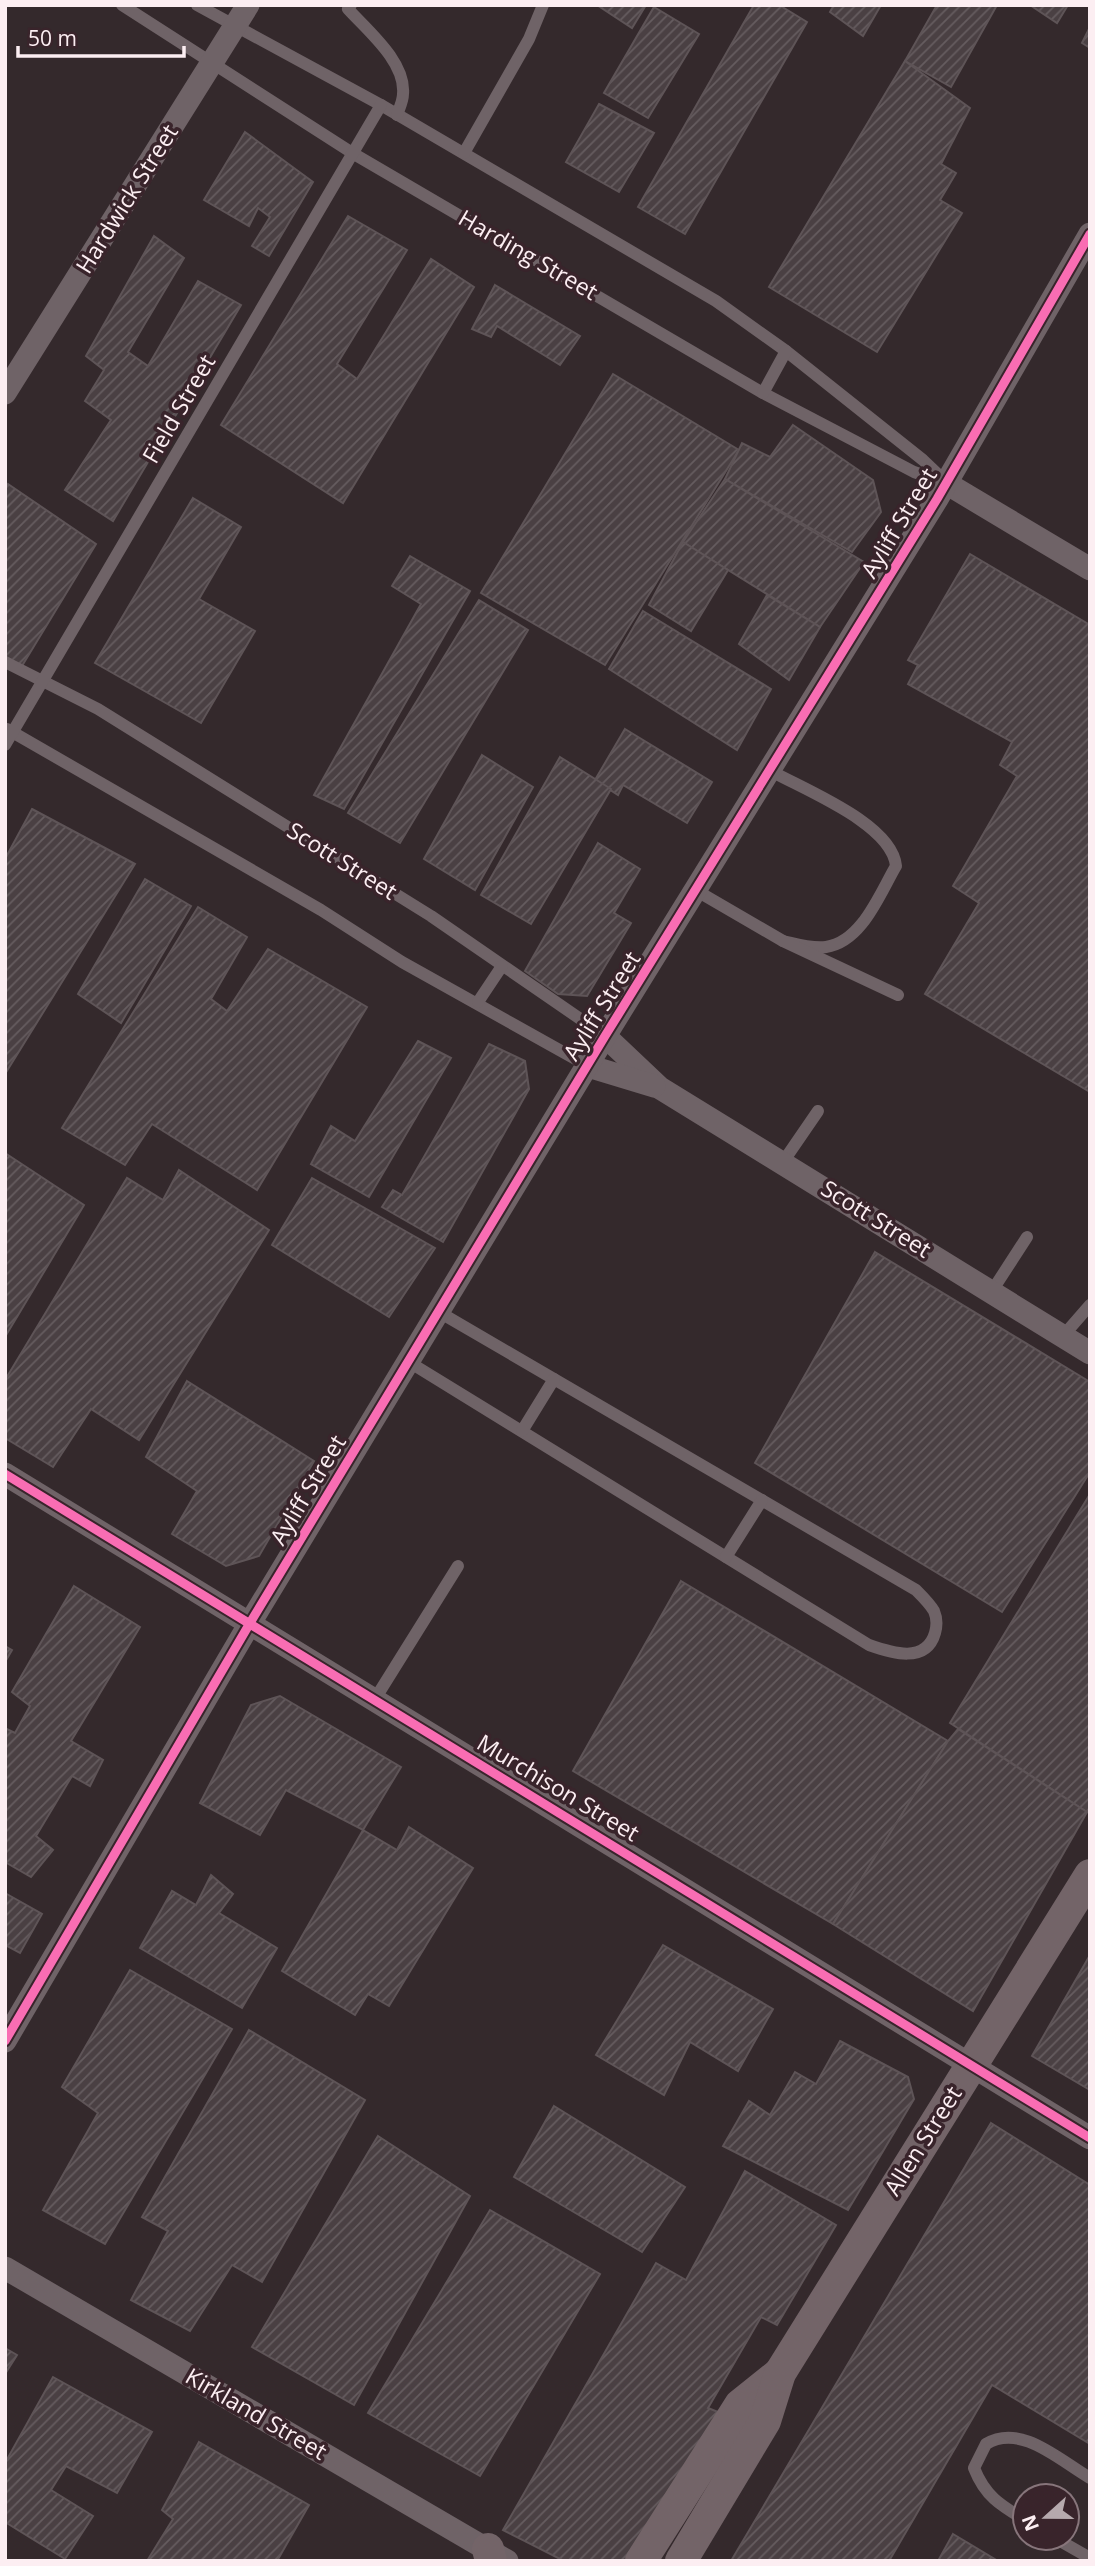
<svg xmlns="http://www.w3.org/2000/svg" width="1095" height="2566" viewBox="0 0 1095 2566" font-family="'Open Sans',sans-serif">
  <style>
    .building { fill: url(#building-hatch); stroke: #5e5457; stroke-width: 2 }
    .lines { fill: none; stroke-linecap: round; stroke-linejoin: round }
    .lane { stroke: #6f6367; stroke-width: 12 }
    .street { stroke: #6f6367; stroke-width: 23 }
    .secondary { stroke: #736468; stroke-width: 32 }
    .cycleway-casing { stroke: #39242b; stroke-width: 13 }
    .cycleway { stroke: #f96db3; stroke-width: 9 }
    .labels { text-anchor: middle; stroke-width: 7; stroke-linejoin: round; paint-order: stroke }
    .street-label { font-size: 23px; fill: #fceef2; stroke: #39242b }
  </style>
  <defs>
    <pattern id="building-hatch" width="6" height="6" patternUnits="userSpaceOnUse" patternTransform="scale(1.75)"><rect width="6" height="6" fill="#4a4043"/><path d="M-1 1l2-2M0 6l6-6M5 7l2-2" fill="none" stroke="#655c5f"/></pattern>
  </defs>
  <rect width="100%" height="100%" fill="#34292c"/>
  <g class="building">
    <polygon points="597,5 646,5 632,28"/>
    <polygon points="754,5 779,5 807,22 685,234 638,207"/>
    <polygon points="834,5 881,5 863,36 830,12"/>
    <polygon points="937,5 997,5 951,87 905,61"/>
    <polygon points="1030,5 1068,5 1057,23"/>
    <polygon points="654,7 699,34 648,118 604,93"/>
    <polygon points="1090,27 1090,48 1082,43"/>
    <polygon points="905,61 970,108 941,164 956,173 940,200 962,213 877,352 769,287"/>
    <polygon points="599,104 654,133 619,192 566,162"/>
    <polygon points="245,132 313,182 269,256 252,246 270,217 258,208 249,226 204,200"/>
    <polygon points="348,216 407,250 337,364 357,379 431,259 474,287 343,503 221,425"/>
    <polygon points="154,236 184,258 128,352 148,366 198,281 241,305 113,521 65,490 111,420 85,401 104,370 86,356"/>
    <polygon points="495,285 580,336 560,365 497,326 491,337 472,329"/>
    <polygon points="613,374 739,450 605,665 481,593"/>
    <polygon points="793,425 873,480 881,512 852,552 725,479 742,443 770,457"/>
    <polygon points="725,479 864,562 820,627 683,542"/>
    <polygon points="8,484 96,544 22,666 5,656 5,489"/>
    <polygon points="193,498 241,527 199,599 255,631 201,723 95,663"/>
    <polygon points="683,542 728,570 691,631 649,605"/>
    <polygon points="970,554 1090,625 1090,1092 925,994 979,903 953,886 1017,776 1000,765 1012,742 908,684 918,665 908,660"/>
    <polygon points="410,556 470,591 344,809 314,795 421,604 392,586"/>
    <polygon points="767,595 820,627 789,680 739,644"/>
    <polygon points="479,600 528,630 400,843 348,813"/>
    <polygon points="643,611 771,689 737,750 609,669"/>
    <polygon points="625,729 712,782 687,823 623,785 618,795 595,780"/>
    <polygon points="482,755 533,787 475,890 424,859"/>
    <polygon points="560,757 611,789 531,924 481,895"/>
    <polygon points="32,809 135,864 5,1074 5,859"/>
    <polygon points="598,843 640,869 614,913 631,923 587,996 558,994 525,971"/>
    <polygon points="145,879 191,906 121,1023 78,994"/>
    <polygon points="198,907 247,937 211,999 227,1011 268,949 367,1007 257,1190 152,1124 125,1165 62,1128"/>
    <polygon points="418,1041 451,1058 369,1197 311,1164 331,1126 355,1141"/>
    <polygon points="489,1044 525,1061 529,1089 443,1242 382,1207 393,1190 402,1195"/>
    <polygon points="5,1153 84,1205 5,1337"/>
    <polygon points="179,1170 269,1230 139,1440 91,1409 53,1467 5,1438 5,1380 127,1178 163,1200"/>
    <polygon points="312,1178 435,1248 389,1317 272,1245"/>
    <polygon points="875,1252 1090,1382 1090,1472 1002,1612 755,1463"/>
    <polygon points="187,1381 314,1461 259,1556 226,1566 172,1534 197,1491 146,1457"/>
    <polygon points="1090,1494 1090,1807 1087,1812 950,1723"/>
    <polygon points="681,1581 948,1741 833,1924 573,1771"/>
    <polygon points="74,1586 140,1627 71,1741 103,1760 90,1786 72,1776 36,1836 53,1850 31,1877 5,1862 5,1728 15,1733 30,1706 12,1692"/>
    <polygon points="5,1646 12,1650 5,1662"/>
    <polygon points="280,1696 401,1767 363,1830 286,1790 260,1835 200,1803 251,1705"/>
    <polygon points="958,1729 1087,1812 973,2011 833,1924 948,1741"/>
    <polygon points="409,1827 473,1868 389,2006 368,1994 355,2015 282,1971 363,1830 397,1850"/>
    <polygon points="211,1875 233,1894 219,1913 277,1948 242,2008 140,1948 172,1891 196,1905"/>
    <polygon points="5,1893 42,1914 20,1953 5,1945"/>
    <polygon points="663,1945 773,2009 738,2071 690,2042 664,2095 596,2055"/>
    <polygon points="1090,1955 1090,2090 1032,2056"/>
    <polygon points="130,1970 232,2029 105,2244 43,2210 98,2113 62,2087"/>
    <polygon points="249,2030 365,2100 262,2282 232,2265 190,2331 131,2300 168,2231 142,2217"/>
    <polygon points="840,2041 908,2077 914,2099 848,2210 723,2146 749,2101 770,2115 795,2072 816,2084"/>
    <polygon points="554,2106 685,2187 642,2252 514,2177"/>
    <polygon points="991,2123 1090,2185 1090,2444 992,2385 889,2561 731,2561"/>
    <polygon points="378,2136 470,2196 354,2405 252,2347"/>
    <polygon points="745,2171 836,2225 777,2325 761,2317 708,2408 723,2414 632,2561 564,2561 503,2530 656,2263 686,2280"/>
    <polygon points="490,2210 600,2274 480,2476 368,2413"/>
    <polygon points="5,2348 17,2355 5,2374"/>
    <polygon points="53,2377 152,2432 117,2493 66,2466 51,2490 93,2516 65,2559 5,2522 5,2463"/>
    <polygon points="199,2442 309,2505 277,2561 147,2561 173,2519 162,2510"/>
    <polygon points="953,2534 998,2561 938,2561"/>
  </g>
  <g class="lines">
    <g class="lane">
      <polyline points="122,5 354,154 763,393 914,472 946,483"/>
      <polyline points="197,5 381,105 716,301 786,351 923,460 944,480"/>
      <path d="M 351,5 L 348,9 C 368,31 406,62 403,94 C 403,101 399,109 397,115"/>
      <polyline points="464,153 529,39 543,5"/>
      <polyline points="763,393 786,351"/>
      <polyline points="5,662 98,709 431,916 605,1036"/>
      <polyline points="7,729 321,910 402,962 588,1066"/>
      <polyline points="5,745 381,105"/>
      <path d="M 771,771 C 805,790 892,824 896,866 C 880,893 862,942 826,947 C 812,949 796,944 783,941"/>
      <polyline points="697,891 783,941 898,995"/>
      <polyline points="478,1002 502,966"/>
      <polyline points="783,1162 818,1111"/>
      <polyline points="992,1291 1027,1237"/>
      <polyline points="1063,1336 1090,1305"/>
      <path d="M 409,1362 L 869,1645 C 892,1653 926,1664 935,1633 C 937,1626 937,1618 934,1611 C 930,1604 922,1596 916,1590 L 439,1312"/>
      <polyline points="522,1431 554,1379"/>
      <polyline points="726,1557 762,1500"/>
      <polyline points="375,1699 458,1566"/>
      <path d="M 1025,2520 C 1000,2505 985,2496 974,2468 L 986,2444 C 1021,2423 1059,2460 1090,2478"/>
      <polyline points="1055,2538 1090,2558"/>
    </g>
    <g class="street">
      <polyline points="5,393 248,5"/>
      <polyline points="946,483 1090,569"/>
      <polyline points="605,1036 660,1088 1090,1353"/>
      <polyline points="588,1066 654,1086"/>
      <polyline points="5,1474 1090,2138"/>
      <polyline points="5,2041 250,1623 605,1036 937,499 1090,234"/>
      <polyline points="5,2268 507,2561"/>
    </g>
    <g class="secondary">
      <polyline points="488,2549 491,2561"/>
      <polyline points="641,2561 740,2405 780,2373"/>
      <polyline points="681,2561 765,2421 780,2373 1090,1875"/>
    </g>
    <defs>
      <g id="cycleway">
        <polyline points="5,1474 1090,2138"/>
        <polyline points="5,2041 250,1623 605,1036 937,499 1090,234"/>
      </g>
    </defs>
    <use href="#cycleway" class="cycleway-casing"/>
    <use href="#cycleway" class="cycleway"/>
  </g>
  <g class="labels">
    <g class="street-label">
      <text transform="translate(127 199) rotate(-58)" y="8">Hardwick Street</text>
      <text transform="translate(528 255) rotate(30)" y="8">Harding Street</text>
      <text transform="translate(179 409) rotate(-60)" y="8">Field Street</text>
      <text transform="translate(899 523) rotate(-59)" y="8">Ayliff Street</text>
      <text transform="translate(342 861) rotate(32)" y="8">Scott Street</text>
      <text transform="translate(602 1006) rotate(-58)" y="8">Ayliff Street</text>
      <text transform="translate(876 1219) rotate(32)" y="8">Scott Street</text>
      <text transform="translate(308 1490) rotate(-59)" y="8">Ayliff Street</text>
      <text transform="translate(558 1788) rotate(31)" y="8">Murchison Street</text>
      <text transform="translate(923 2141) rotate(-58)" y="8">Allen Street</text>
      <text transform="translate(256 2414) rotate(30)" y="8">Kirkland Street</text>
    </g>
  </g>
  <rect width="1095" height="2566" fill="none" stroke="#fceef2" stroke-width="14"/>
  <g transform="translate(1046 2517) rotate(249)"><circle r="33" fill="#39242b" stroke="#87757b" stroke-width="2"/>
  <path d="M0-5L12 26L0 18L-12 26Z" fill="#b6a9ad"/>
  <text y="-10" font-size="19" font-weight="bold" text-anchor="middle" fill="#fceef2">N</text>
  </g>
  <path d="M18 46v10h166v-10" fill="none" stroke="#fceef2" stroke-width="3.5"/>
  <text x="28" y="46" font-size="21" fill="#fceef2" stroke="#39242b" stroke-width="5" paint-order="stroke">50 m</text>
</svg>
